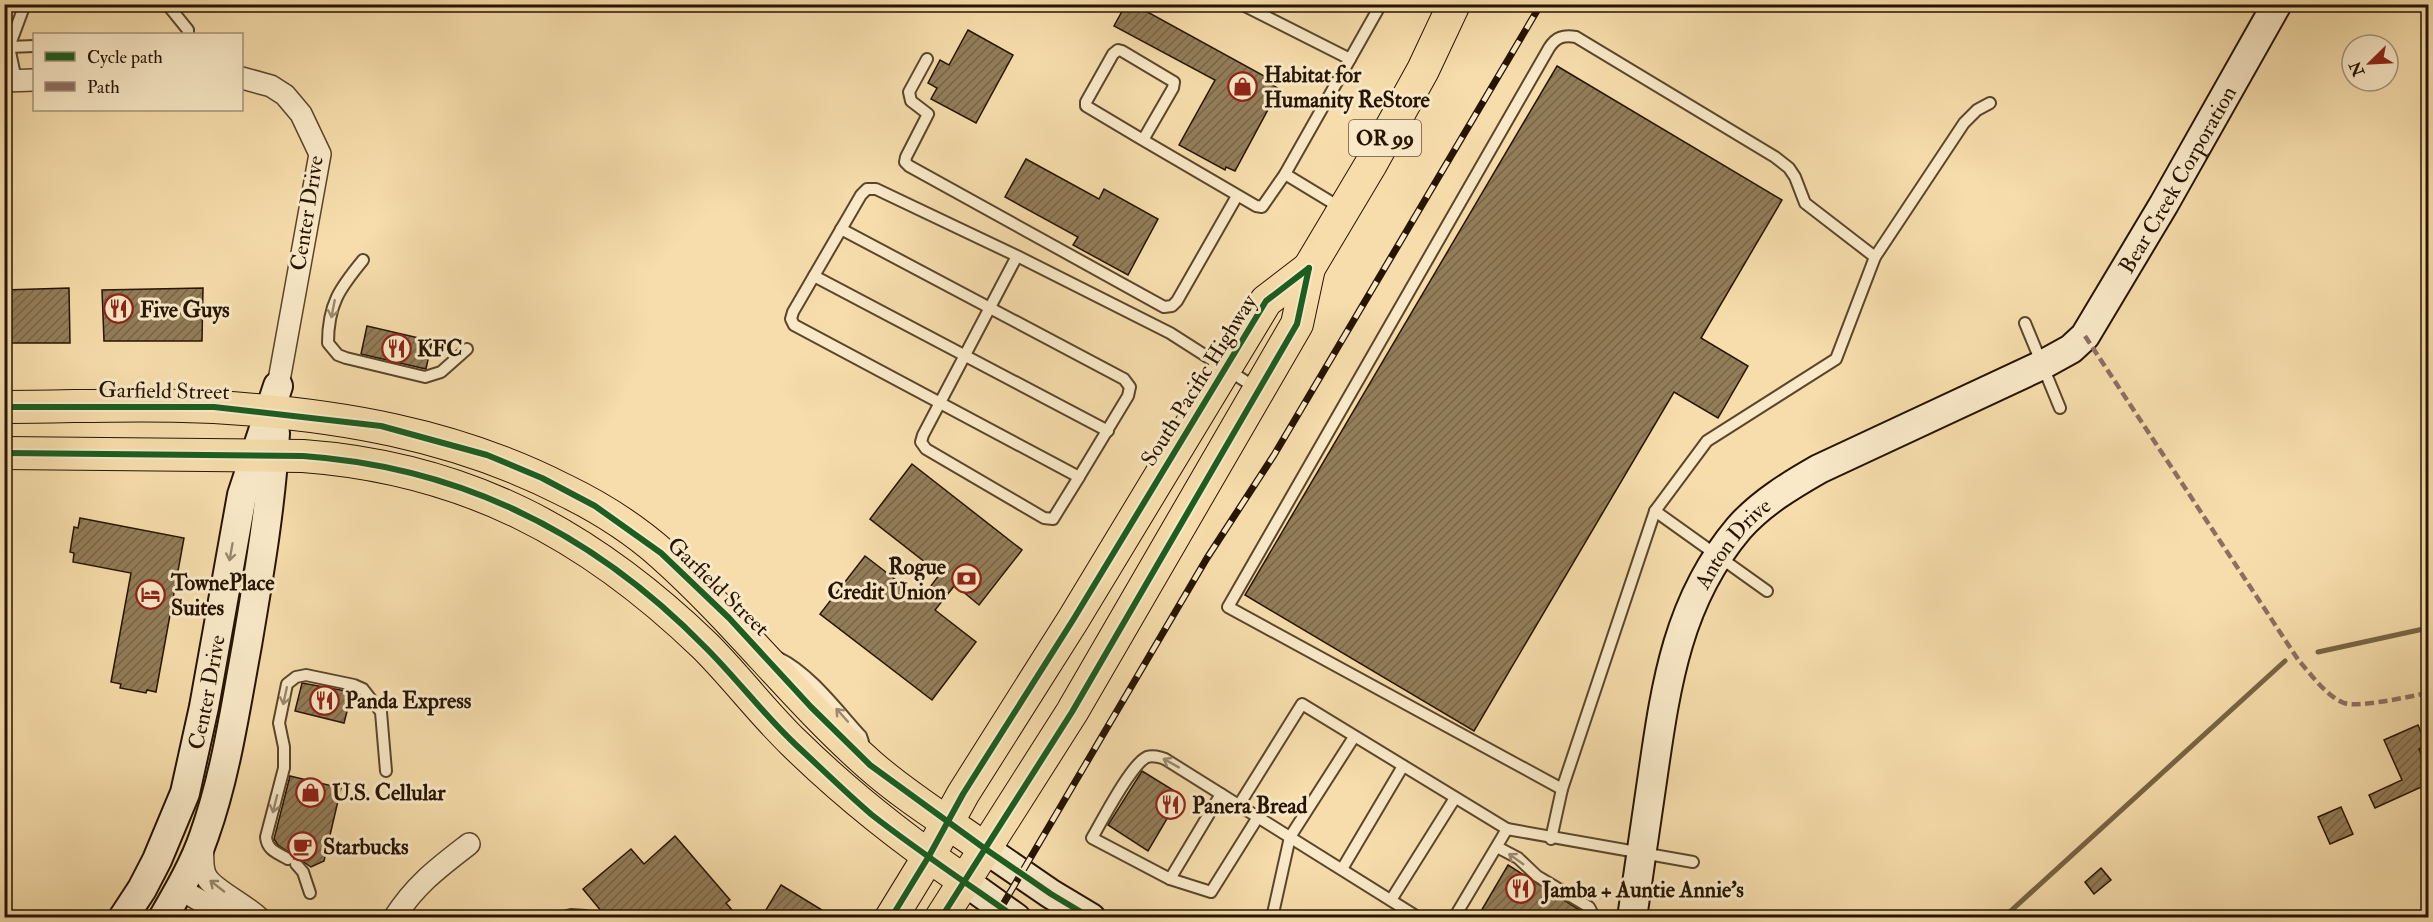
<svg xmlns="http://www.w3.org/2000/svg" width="2433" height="922" viewBox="0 0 2433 922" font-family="'IM FELL Double Pica',serif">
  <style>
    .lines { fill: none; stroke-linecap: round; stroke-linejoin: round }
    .stream { stroke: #796444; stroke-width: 5 }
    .building { fill: url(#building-hatch); stroke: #271400; stroke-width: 1.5 }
    .lane-casing { stroke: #5b462b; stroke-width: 14 }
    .street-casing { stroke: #5b462b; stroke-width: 24 }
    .secondary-casing { stroke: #271400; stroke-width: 32 }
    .primary-casing { stroke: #271400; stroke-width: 34 }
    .lane { stroke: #f9e9c8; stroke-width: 10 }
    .street { stroke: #f9e9c8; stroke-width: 21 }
    .secondary { stroke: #f9e9c8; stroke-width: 28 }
    .primary { stroke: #f6ddab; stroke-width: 32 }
    .rail-casing { stroke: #271400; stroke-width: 7 }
    .rail { stroke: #f9e9c8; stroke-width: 4.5; stroke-dasharray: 14; stroke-linecap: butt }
    .quiet { stroke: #8d6e63; stroke-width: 4.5; stroke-dasharray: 9 4.5; stroke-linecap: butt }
    .cycleway-casing { stroke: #f9e9c8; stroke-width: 10 }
    .cycleway { stroke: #1b5e20; stroke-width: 6 }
    .oneway { stroke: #9a896e }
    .labels { text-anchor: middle; stroke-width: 6; stroke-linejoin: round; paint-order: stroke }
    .shield { fill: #f9e9c8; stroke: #66543c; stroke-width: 1.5 }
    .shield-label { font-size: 21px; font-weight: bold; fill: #271400 }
    .poi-label { font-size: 22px; font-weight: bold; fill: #271400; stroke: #f9e9c8; text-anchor: start }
    .street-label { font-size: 22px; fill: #271400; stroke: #f9e9c8 }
  </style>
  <defs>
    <pattern id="building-hatch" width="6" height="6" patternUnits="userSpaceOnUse" patternTransform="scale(1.5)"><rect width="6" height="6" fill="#937d59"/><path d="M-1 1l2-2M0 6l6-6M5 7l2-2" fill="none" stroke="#786547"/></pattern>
  </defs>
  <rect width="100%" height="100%" fill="#f6ddab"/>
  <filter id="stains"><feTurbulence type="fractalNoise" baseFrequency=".00333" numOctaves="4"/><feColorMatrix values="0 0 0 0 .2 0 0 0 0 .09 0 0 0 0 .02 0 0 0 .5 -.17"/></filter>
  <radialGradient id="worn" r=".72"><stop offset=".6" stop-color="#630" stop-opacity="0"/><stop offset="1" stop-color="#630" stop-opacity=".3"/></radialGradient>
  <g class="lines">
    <g class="stream">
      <polyline points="2318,652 2428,628"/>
      <polyline points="2003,918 2285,661"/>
    </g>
  </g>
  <g class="building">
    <polygon points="1126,4 1133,4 1273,81 1271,84 1279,89 1235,171 1226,167 1225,170 1179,145 1215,80 1114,26"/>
    <polygon points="968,30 1013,55 976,123 931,99 937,88 928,83 940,60 949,65"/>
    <polygon points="1557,66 1782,200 1701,338 1748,366 1718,418 1674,392 1474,731 1245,595"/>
    <polygon points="1026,159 1099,199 1104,189 1158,219 1128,275 1073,245 1078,237 1005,197"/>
    <polygon points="69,288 70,343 4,343 4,290"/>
    <polygon points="203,288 202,341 104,341 102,290"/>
    <polygon points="367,326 432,341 426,369 361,354"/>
    <polygon points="912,464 1022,550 979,605 955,585 935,610 976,642 932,700 820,614 865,556 921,599 940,574 870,519"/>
    <polygon points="80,518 184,538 156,692 147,690 146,693 120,688 121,684 111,682 131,573 73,562 74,553 70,552 74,527 78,528"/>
    <polygon points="302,683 352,692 344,723 295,711"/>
    <polygon points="2418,725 2427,746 2419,749 2428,772 2428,784 2375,808 2369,795 2402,780 2384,740"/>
    <polygon points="1142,771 1181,795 1148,851 1108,825"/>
    <polygon points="290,776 341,788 324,861 311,867 278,845 274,839"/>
    <polygon points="2341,807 2353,834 2330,844 2318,817"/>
    <polygon points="675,836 730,900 726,903 739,918 607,918 583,889 631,849 644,864"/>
    <polygon points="1508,865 1583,912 1586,918 1477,918"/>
    <polygon points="2101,868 2111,880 2094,894 2085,882"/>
    <polygon points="781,885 835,918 761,918"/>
  </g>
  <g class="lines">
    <defs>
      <g id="lane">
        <polyline points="167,4 188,30 188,34"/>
        <polyline points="1241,4 1350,59 1381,4"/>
        <polyline points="9,47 34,46"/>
        <polyline points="927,59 909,92 911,101 928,114 906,157 905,162 909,166 1164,307 1172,306 1177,301 1237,196"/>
        <polyline points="16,80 9,47 25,4"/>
        <polyline points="1143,140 1086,106 1086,102 1113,54 1118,50 1122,51 1174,82 1173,88 1143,140 1256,206 1262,207 1285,174 1350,59"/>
        <polyline points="1285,174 1341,208"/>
        <polyline points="841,229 1124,379 1130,387 1128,396 1079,477"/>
        <polyline points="1017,256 923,435 921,442 926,449 1044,518 1053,519 1079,477 794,325 791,319 793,312 861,195 867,189 876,189 1017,256 1170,333 1256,388"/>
        <path d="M 363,260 C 340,288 328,304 328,343 L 338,355 L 346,358 L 425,377 L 441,372 L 467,349"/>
        <polyline points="814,276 1108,431"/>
        <polyline points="2025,323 2060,408"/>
        <polyline points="1655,511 1707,441 1836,359 1875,257 1964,123 1977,110 1990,103"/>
        <path d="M 1767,591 L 1655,511 L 1562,789 L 1228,607 L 1549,48 C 1556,37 1563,35 1576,37 L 1775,157 L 1789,168 L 1795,177 L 1805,203 L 1875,257"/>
        <path d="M 779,658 C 810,673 838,711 861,736 L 863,742"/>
        <polyline points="1239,805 1302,704 1507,829 1693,862"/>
        <path d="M 1258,817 L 1211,892 L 1170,879 L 1092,838 C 1102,821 1131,764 1147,757 C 1153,755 1159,757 1165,759 L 1419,918"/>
        <polyline points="1551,839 1562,789"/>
        <polyline points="1497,847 1518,858 1537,876 1589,907 1595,918"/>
        <path d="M 288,859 C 277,853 267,850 266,837 L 284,768 L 284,747 L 279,723 L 287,684 L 296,677 L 306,675 L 354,685 L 363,689 L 381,712 L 386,771"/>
        <polyline points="296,864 303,872 310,893"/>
        <polyline points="1342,869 1403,766"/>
        <polyline points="1170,879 1221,794"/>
        <polyline points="1391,900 1455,798"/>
        <polyline points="560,918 571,915 586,916"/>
        <polyline points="1272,918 1290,837 1354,737"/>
        <polyline points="1454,918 1507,829"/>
      </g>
      <g id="street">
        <polyline points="242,78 271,86 285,95 301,114 320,154 278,386"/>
        <polyline points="4,81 34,80"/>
        <path d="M 203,843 C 203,853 201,867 206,876 C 212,889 246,905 259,918"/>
        <polyline points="180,889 230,918"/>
        <path d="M 394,918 C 416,884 438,868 469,844"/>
      </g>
      <g id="secondary">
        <polyline points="984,848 1051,894 1091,918"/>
        <polyline points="963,880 1016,918"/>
        <path id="s1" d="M 123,918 L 142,889 L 157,860 L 185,793 L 204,707 L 242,495 L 278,386"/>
        <path d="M 163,918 C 178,892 194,865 204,836 C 226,774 235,710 247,645 C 259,574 271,505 275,433"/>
        <path id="s2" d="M 1632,918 C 1639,870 1646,822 1653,774 C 1666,684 1678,600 1739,528 C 1761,503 1791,485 1819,469 L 2042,365 L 2071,349 L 2085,336 L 2164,204 L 2277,4"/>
      </g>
      <g id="primary">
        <path d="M 4,407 C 74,407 145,403 214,407 C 335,414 455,434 564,490 C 599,507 634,529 663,555 C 737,621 796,700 870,765 C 905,796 946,821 984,848"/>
        <path d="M 4,453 L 303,456 C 466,468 589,534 705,646 C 736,677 762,712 794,743 C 846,794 903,839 963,880"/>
        <polyline points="891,918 929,856 963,794 1073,620 1266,301 1309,268"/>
        <polyline points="941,918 1072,712 1297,324 1309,268 1371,164 1423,70 1454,4"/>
      </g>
    </defs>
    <use href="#lane" class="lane-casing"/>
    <use href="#street" class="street-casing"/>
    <use href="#secondary" class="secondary-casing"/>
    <use href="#primary" class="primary-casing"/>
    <use href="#lane" class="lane"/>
    <use href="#street" class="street"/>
    <use href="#secondary" class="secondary"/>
    <use href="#primary" class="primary"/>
    <defs>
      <polyline id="rail" points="995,918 1207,558 1274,455 1541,4"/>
    </defs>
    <use href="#rail" class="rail-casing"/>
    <use href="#rail" class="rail"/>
    <path class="quiet" d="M 2085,336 L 2299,661 C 2311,674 2326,696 2344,703 C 2360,708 2411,696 2428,693"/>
    <defs>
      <g id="cycleway">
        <polyline points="4,407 214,407 381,426 487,455 542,478 595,506 661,553 729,618 811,707 870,765 984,848 1051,894 1091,918"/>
        <path d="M 4,453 L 303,456 C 462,467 596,535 706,648 C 737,679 764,715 796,745 C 821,768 846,793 872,815 C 918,851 968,884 1016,918"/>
        <polyline points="891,918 929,856 963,794 1073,620 1266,301 1309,268"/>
        <polyline points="941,918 1072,712 1297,324 1309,268"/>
      </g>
    </defs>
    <use href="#cycleway" class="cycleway-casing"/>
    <use href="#cycleway" class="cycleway"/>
  </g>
  <defs><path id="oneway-shaft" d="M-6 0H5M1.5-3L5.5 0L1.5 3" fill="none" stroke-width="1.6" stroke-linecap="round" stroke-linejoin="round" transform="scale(1.5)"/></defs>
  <g class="oneway">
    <use href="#oneway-shaft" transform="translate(333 309) rotate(101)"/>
    <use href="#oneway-shaft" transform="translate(231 552) rotate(100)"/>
    <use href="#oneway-shaft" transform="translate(285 696) rotate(102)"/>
    <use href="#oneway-shaft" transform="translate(842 715) rotate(-132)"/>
    <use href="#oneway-shaft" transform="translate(1171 763) rotate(-151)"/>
    <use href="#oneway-shaft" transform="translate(275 804) rotate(104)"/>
    <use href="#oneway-shaft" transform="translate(1516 859) rotate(-145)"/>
    <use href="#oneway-shaft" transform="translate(217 886) rotate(-142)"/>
  </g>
  <defs>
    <symbol id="shop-ring" viewBox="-11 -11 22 22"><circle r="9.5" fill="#f9e9c8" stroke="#8f2418" stroke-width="1.5"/><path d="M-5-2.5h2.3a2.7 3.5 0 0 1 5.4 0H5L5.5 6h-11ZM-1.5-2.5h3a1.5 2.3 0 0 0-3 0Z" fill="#8f2418"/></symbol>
    <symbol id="restaurant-ring" viewBox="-11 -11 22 22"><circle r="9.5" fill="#f9e9c8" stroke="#8f2418" stroke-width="1.5"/><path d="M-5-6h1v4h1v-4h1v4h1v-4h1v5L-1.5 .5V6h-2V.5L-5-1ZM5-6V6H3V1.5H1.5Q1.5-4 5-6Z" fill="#8f2418"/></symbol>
    <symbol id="bank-ring" viewBox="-11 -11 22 22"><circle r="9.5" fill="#f9e9c8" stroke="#8f2418" stroke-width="1.5"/><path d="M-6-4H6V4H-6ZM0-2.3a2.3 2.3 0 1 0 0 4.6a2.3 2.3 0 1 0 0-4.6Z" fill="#8f2418"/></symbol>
    <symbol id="hotel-ring" viewBox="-11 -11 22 22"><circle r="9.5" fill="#f9e9c8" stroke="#8f2418" stroke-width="1.5"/><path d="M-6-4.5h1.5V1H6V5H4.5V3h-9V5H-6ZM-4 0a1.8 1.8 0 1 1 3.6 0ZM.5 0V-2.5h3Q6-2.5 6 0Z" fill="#8f2418"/></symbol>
    <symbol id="cafe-ring" viewBox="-11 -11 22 22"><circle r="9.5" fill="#f9e9c8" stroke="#8f2418" stroke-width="1.5"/><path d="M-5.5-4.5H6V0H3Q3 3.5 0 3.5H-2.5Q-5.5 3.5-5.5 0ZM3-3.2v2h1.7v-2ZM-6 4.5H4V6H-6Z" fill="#8f2418"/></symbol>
  </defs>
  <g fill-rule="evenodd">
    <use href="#shop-ring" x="1226" y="70" width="33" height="33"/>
    <use href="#restaurant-ring" x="102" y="292" width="33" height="33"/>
    <use href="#restaurant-ring" x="380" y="332" width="33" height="33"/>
    <use href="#bank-ring" x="950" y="562" width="33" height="33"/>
    <use href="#hotel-ring" x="134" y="578" width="33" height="33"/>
    <use href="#restaurant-ring" x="308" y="684" width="33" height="33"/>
    <use href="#shop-ring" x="294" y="776" width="33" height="33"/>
    <use href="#restaurant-ring" x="1154" y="788" width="33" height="33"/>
    <use href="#cafe-ring" x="286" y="830" width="33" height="33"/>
    <use href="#restaurant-ring" x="1504" y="872" width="33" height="33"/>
  </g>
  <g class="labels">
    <rect class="shield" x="1349" y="120" width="72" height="36" rx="4.5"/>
    <g class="shield-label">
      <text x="1385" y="145">OR 99</text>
    </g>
    <g class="poi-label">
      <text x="1264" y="82">Habitat for<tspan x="1264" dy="25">Humanity ReStore</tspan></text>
      <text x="140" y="317">Five Guys</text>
      <text x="417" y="356">KFC</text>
      <text x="946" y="574" text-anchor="end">Rogue<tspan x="946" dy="25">Credit Union</tspan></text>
      <text x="171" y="590">TownePlace<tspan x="171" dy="25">Suites</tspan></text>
      <text x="345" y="708">Panda Express</text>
      <text x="332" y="800">U.S. Cellular</text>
      <text x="1192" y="813">Panera Bread</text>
      <text x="323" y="854">Starbucks</text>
      <text x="1542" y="897">Jamba + Auntie Annie's</text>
    </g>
    <g class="street-label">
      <text dy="8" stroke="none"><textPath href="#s2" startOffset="990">Bear Creek Corporation</textPath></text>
      <text transform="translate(306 213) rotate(-81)" y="8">Center Drive</text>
      <text transform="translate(1198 380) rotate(-58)" y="8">South Pacific Highway</text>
      <text transform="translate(164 390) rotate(1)" y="8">Garfield Street</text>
      <text dy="8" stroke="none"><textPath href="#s2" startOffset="394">Anton Drive</textPath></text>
      <text transform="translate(719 586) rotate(44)" y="8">Garfield Street</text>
      <text dy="8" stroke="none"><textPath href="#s1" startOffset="243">Center Drive</textPath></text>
    </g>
  </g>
  <rect width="2433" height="922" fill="none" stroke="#f6ddab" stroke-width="24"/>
  <rect x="6" y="6" width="2421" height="910" fill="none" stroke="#271400" stroke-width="3"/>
  <rect x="12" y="12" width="2409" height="898" fill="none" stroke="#271400" stroke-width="1.5"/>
  <rect x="33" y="33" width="210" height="78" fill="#f9e9c8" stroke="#a59478" stroke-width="1.5"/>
  <rect x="45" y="52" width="30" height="9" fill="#1b5e20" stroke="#a59478" stroke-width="1.5"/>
  <text x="87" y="63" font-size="18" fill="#271400">Cycle path</text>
  <rect x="45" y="82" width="30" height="9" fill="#8d6e63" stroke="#a59478" stroke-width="1.5"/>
  <text x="87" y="93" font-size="18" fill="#271400">Path</text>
  <g transform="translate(2370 63) rotate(246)"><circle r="28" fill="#f9e9c8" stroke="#a59478" stroke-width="1.5"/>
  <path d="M0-4.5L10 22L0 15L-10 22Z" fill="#8f2418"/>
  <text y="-9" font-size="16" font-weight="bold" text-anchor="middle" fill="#271400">N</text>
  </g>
  <rect width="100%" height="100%" filter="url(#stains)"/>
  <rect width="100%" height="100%" fill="url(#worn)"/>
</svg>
